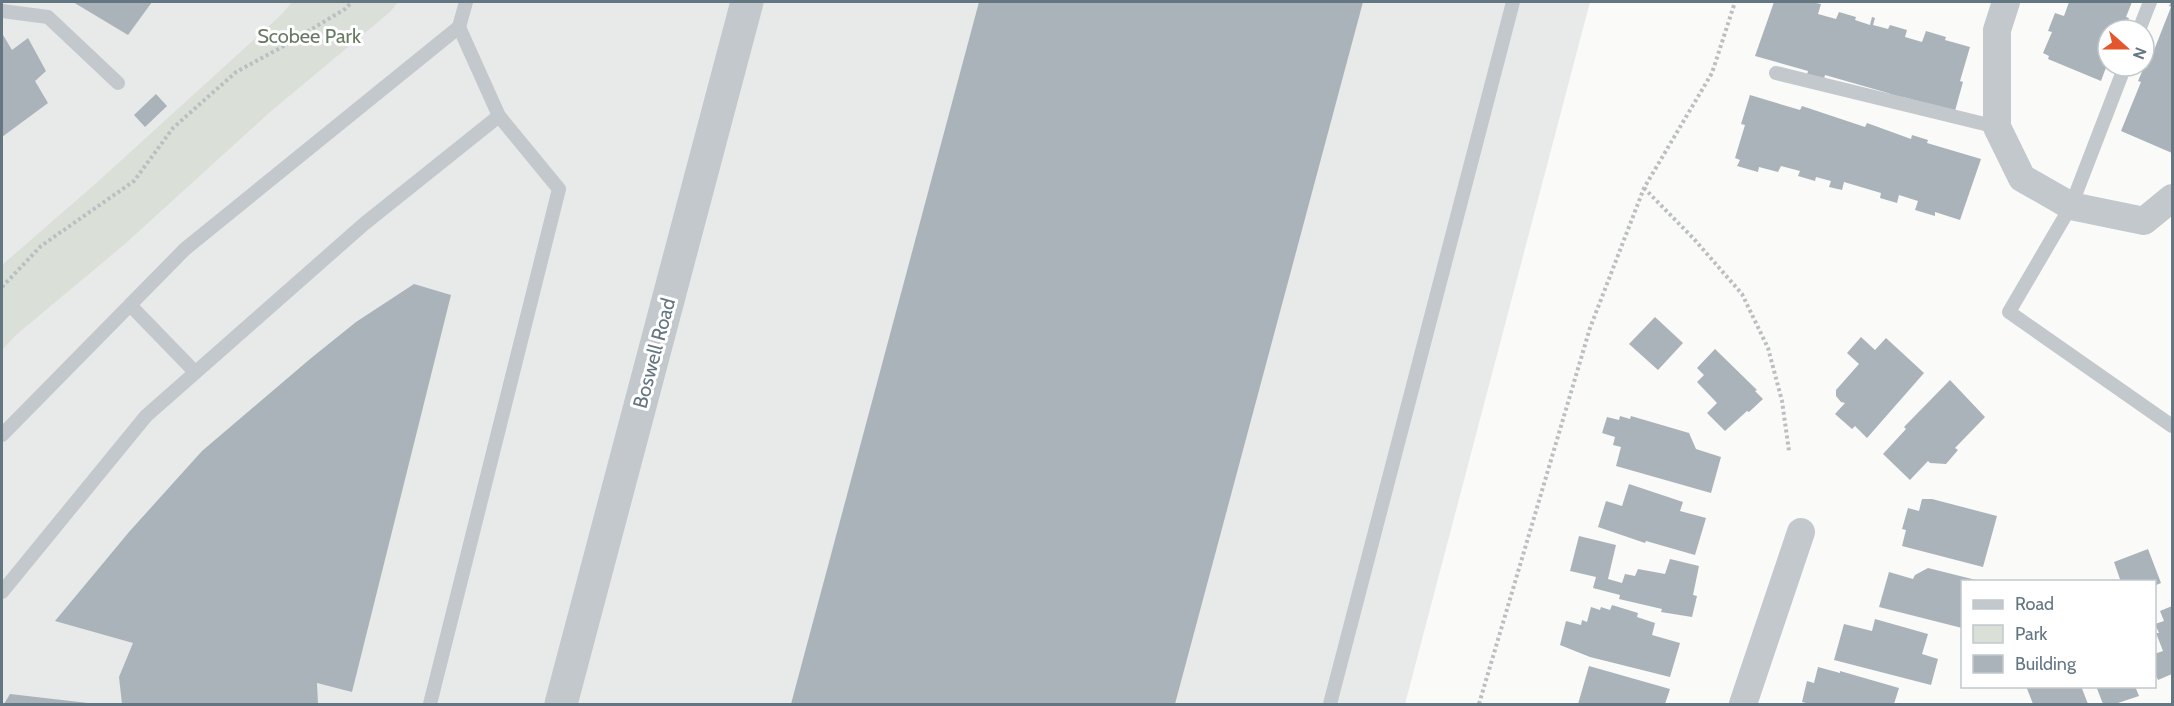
<svg xmlns="http://www.w3.org/2000/svg" width="2174" height="706" viewBox="0 0 2174 706" font-family="Cabin,sans-serif">
  <style>
    .built { fill: #e8e9e9 }
    .green { fill: #dadfd7 }
    .building { fill: #aab3b9 }
    .lines { fill: none; stroke-linecap: round; stroke-linejoin: round }
    .path { stroke: #bbbfc2; stroke-width: 4; stroke-dasharray: 3 3; stroke-linecap: butt }
    .service { stroke: #c3c8cc; stroke-width: 14 }
    .minor { stroke: #c3c8cc; stroke-width: 28 }
    .tertiary { stroke: #c3c8cc; stroke-width: 33 }
    .labels { text-anchor: middle; stroke-width: 6; stroke-linejoin: round; paint-order: stroke }
    .park-label { font-size: 20px; fill: #687a64; stroke: #fff }
    .street-label { font-size: 20px; fill: #657683; stroke: #fff }
  </style>
  <rect width="100%" height="100%" fill="#fafaf8"/>
  <polygon class="built" points="2,2 1590,2 1405,704 2,704"/>
  <polygon class="green" points="292,2 398,2 390,12 270,112 126,243 16,335 2,350 2,265 93,186 282,14"/>
  <g class="building">
    <polygon points="73,2 152,2 128,35"/>
    <polygon points="979,2 1363,2 1175,704 791,704"/>
    <polygon points="1774,2 1811,2 1821,4 1818,14 1836,19 1839,12 1856,17 1855,20 1870,25 1872,17 1875,18 1873,25 1888,29 1890,25 1907,30 1905,37 1922,42 1926,31 1946,37 1945,40 1970,47 1960,81 1963,82 1955,111 1903,97 1902,100 1888,93 1825,75 1824,79 1807,75 1808,71 1755,56"/>
    <polygon points="2069,2 2132,2 2126,17 2129,18 2124,30 2108,30 2108,62 2101,81 2048,59 2049,56 2043,53 2052,32 2048,31 2055,13 2064,16"/>
    <polygon points="2171,2 2172,2 2172,153 2121,131 2141,82 2138,81 2144,67 2147,68 2171,7 2169,6"/>
    <polygon points="3,35 12,50 28,38 46,71 35,81 48,103 2,137 2,36"/>
    <polygon points="156,94 167,106 145,127 134,115"/>
    <polygon points="1750,95 1800,110 1802,106 1865,127 1867,123 1911,139 1912,135 1928,140 1927,143 1981,159 1960,220 1935,212 1935,216 1915,210 1918,201 1899,195 1897,203 1880,198 1881,193 1844,182 1842,190 1829,187 1831,181 1816,177 1815,181 1798,176 1800,171 1781,166 1778,172 1759,167 1758,172 1737,166 1740,160 1735,158 1745,125 1741,124"/>
    <polygon points="414,284 451,295 352,692 317,683 318,704 122,704 119,677 133,643 55,621 129,532 202,451 310,359 356,322"/>
    <polygon points="1655,317 1683,343 1658,370 1629,344"/>
    <polygon points="1861,337 1875,350 1886,338 1924,373 1867,438 1855,426 1852,429 1835,414 1845,403 1841,402 1836,396 1836,390 1859,364 1847,353"/>
    <polygon points="1715,349 1757,390 1755,391 1763,399 1749,412 1747,411 1725,431 1707,413 1717,403 1697,382 1704,375 1697,368"/>
    <polygon points="1950,380 1985,417 1955,448 1958,450 1946,464 1930,463 1928,461 1910,480 1883,454 1906,429 1904,427"/>
    <polygon points="1620,416 1630,419 1631,416 1689,433 1696,449 1721,457 1711,493 1616,466 1621,447 1613,445 1615,437 1602,433 1607,417 1619,420"/>
    <polygon points="1629,484 1683,502 1680,511 1706,518 1695,555 1646,541 1645,543 1598,527 1606,501 1622,506"/>
    <polygon points="1922,499 1932,499 1997,516 1983,567 1902,546 1906,530 1902,529 1908,508 1919,511"/>
    <polygon points="1579,536 1616,545 1608,579 1622,583 1625,574 1635,576 1638,569 1665,574 1670,559 1699,566 1693,595 1697,596 1692,617 1661,612 1662,609 1619,599 1620,595 1593,588 1596,577 1570,571"/>
    <polygon points="2148,549 2161,583 2154,586 2154,582 2121,582 2114,562"/>
    <polygon points="1928,568 1980,581 1962,582 1962,628 1879,607 1889,572 1913,579 1915,575"/>
    <polygon points="1612,605 1638,613 1637,617 1655,623 1652,635 1680,643 1670,677 1590,657 1560,645 1566,621 1581,625 1582,620 1587,622 1591,607 1600,610 1601,607 1610,610"/>
    <polygon points="2172,606 2172,674 2158,680 2154,671 2154,654 2163,651 2156,633 2159,633 2155,624 2164,621 2160,611"/>
    <polygon points="1875,619 1928,634 1922,654 1938,659 1931,685 1834,660 1844,624 1872,631"/>
    <polygon points="1589,666 1670,689 1665,704 1578,704"/>
    <polygon points="1818,667 1840,673 1840,671 1899,688 1894,704 1810,704 1802,702 1807,681 1814,683"/>
    <polygon points="2026,686 2081,686 2088,704 2033,704"/>
    <polygon points="2096,686 2135,686 2139,696 2115,704 2103,704"/>
    <polygon points="10,694 88,703 88,704 4,704"/>
  </g>
  <g class="lines">
    <g class="path">
      <polyline points="1644,188 1694,239 1742,294 1768,348 1782,401 1789,451"/>
      <polyline points="2,287 41,246 134,181 173,128 236,72 282,47 345,9 352,2"/>
      <polyline points="1479,704 1590,328 1644,188 1712,73 1735,2"/>
    </g>
    <g class="service">
      <polyline points="2,11 48,17 118,83"/>
      <polyline points="2139,30 2150,2"/>
      <polyline points="2125,66 2071,206 2009,312 2172,426"/>
      <polyline points="1776,73 1997,127"/>
      <polyline points="130,305 195,372"/>
      <polyline points="2,435 185,249 459,27 466,2"/>
      <polyline points="2,592 146,416 364,224 499,116"/>
      <polyline points="430,704 559,189 499,116 459,27"/>
      <polyline points="1330,704 1513,2"/>
    </g>
    <g class="minor">
      <polyline points="2006,2 1997,30 1997,127 2022,178 2071,206 2144,221 2172,198"/>
      <polyline points="1743,704 1801,532"/>
    </g>
    <polyline class="tertiary" points="561,704 747,2"/>
  </g>
  <g class="labels">
    <g class="park-label">
      <text x="309" y="43">Scobee Park</text>
    </g>
    <g class="street-label">
      <text transform="translate(654 353) rotate(-75)" y="7">Boswell Road</text>
    </g>
  </g>
  <rect width="2174" height="706" fill="none" stroke="#657683" stroke-width="6"/>
  <rect x="1961" y="580" width="195" height="108" fill="#ffffff" stroke="#c1c8cd" stroke-width="1.5"/>
  <rect x="1973" y="600" width="30" height="9" fill="#c3c8cc" stroke="#c1c8cd" stroke-width="1.5"/>
  <text x="2015" y="610" font-size="18" fill="#657683">Road</text>
  <rect x="1973" y="625" width="30" height="18" fill="#dadfd7" stroke="#c1c8cd" stroke-width="1.5"/>
  <text x="2015" y="640" font-size="18" fill="#657683">Park</text>
  <rect x="1973" y="655" width="30" height="18" fill="#aab3b9" stroke="#c1c8cd" stroke-width="1.5"/>
  <text x="2015" y="670" font-size="18" fill="#657683">Building</text>
  <g transform="translate(2126 48) rotate(111)"><circle r="28" fill="#ffffff" stroke="#c1c8cd" stroke-width="1.5"/>
  <path d="M0-4.5L10 22L0 15L-10 22Z" fill="#e4572e"/>
  <text y="-9" font-size="16" font-weight="bold" text-anchor="middle" fill="#657683">N</text>
  </g>
</svg>
